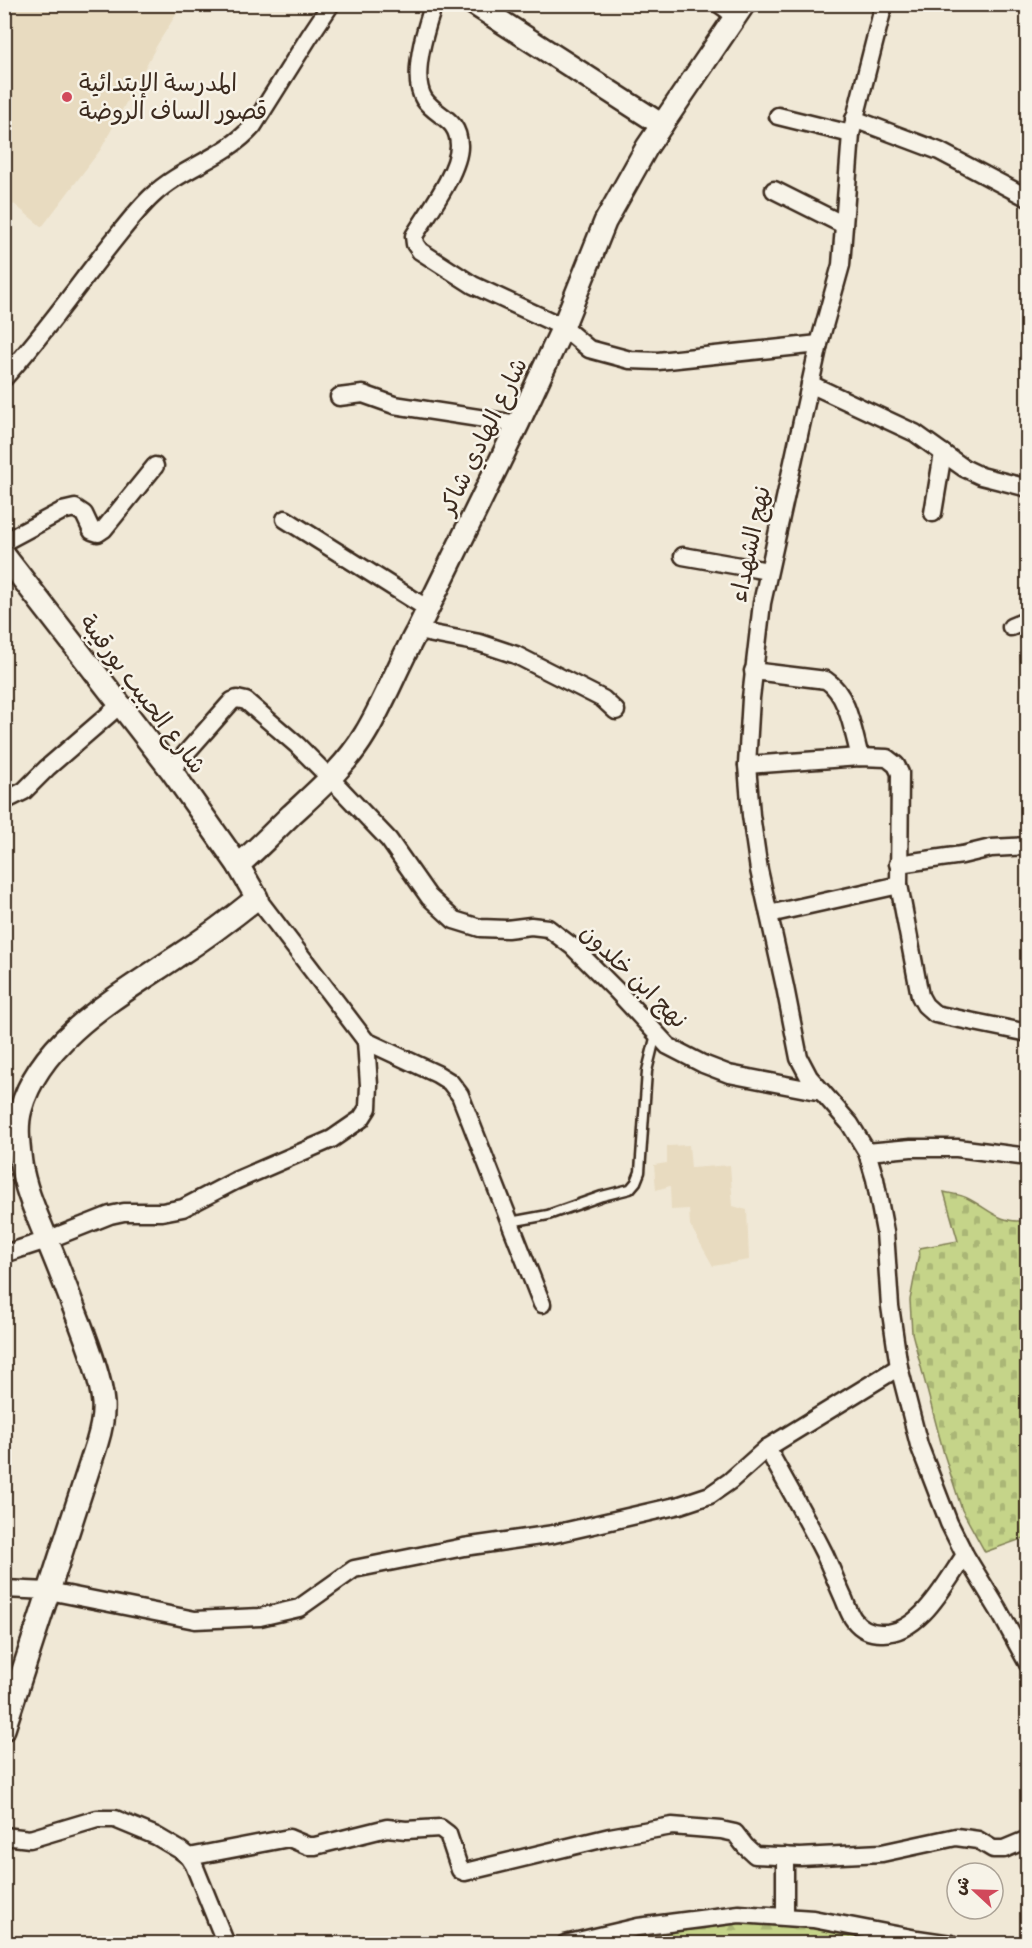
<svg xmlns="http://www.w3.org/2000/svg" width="1032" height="1948" viewBox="0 0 1032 1948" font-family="Dekko,'Playpen Sans Arabic',sans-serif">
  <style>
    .built { fill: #e8dbc0 }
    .forest { fill: url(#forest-firs); stroke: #807f54; stroke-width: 1.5 }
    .cemetery { fill: url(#cemetery-stones); stroke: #807f54; stroke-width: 1.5 }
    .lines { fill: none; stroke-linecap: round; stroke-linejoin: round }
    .service-casing { stroke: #3b2a1e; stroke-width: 13 }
    .minor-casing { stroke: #3b2a1e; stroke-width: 21 }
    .tertiary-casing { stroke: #3b2a1e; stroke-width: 26 }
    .service { stroke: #f7f3e8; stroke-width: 8 }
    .minor { stroke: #f7f3e8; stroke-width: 16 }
    .tertiary { stroke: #f7f3e8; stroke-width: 21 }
    .poi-dot { fill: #d1495b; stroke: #f7f3e8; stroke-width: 2 }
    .labels { text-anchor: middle; stroke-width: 5; stroke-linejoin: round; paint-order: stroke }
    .poi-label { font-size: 24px; fill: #3b2a1e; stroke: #f7f3e8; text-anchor: start }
    .street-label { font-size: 24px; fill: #3b2a1e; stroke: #f7f3e8 }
  </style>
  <defs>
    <pattern id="forest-firs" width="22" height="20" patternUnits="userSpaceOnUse" patternTransform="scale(1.5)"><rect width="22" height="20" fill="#c5d489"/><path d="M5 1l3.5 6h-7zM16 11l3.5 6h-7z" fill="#aab676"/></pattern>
    <pattern id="cemetery-stones" width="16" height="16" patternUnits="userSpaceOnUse" patternTransform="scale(1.5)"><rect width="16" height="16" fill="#c5d489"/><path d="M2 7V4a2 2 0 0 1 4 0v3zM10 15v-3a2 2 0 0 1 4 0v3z" fill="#aab676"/></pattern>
  </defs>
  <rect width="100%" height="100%" fill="#f0e8d6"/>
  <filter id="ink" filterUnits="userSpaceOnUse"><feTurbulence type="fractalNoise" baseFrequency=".0167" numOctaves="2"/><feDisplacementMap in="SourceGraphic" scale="12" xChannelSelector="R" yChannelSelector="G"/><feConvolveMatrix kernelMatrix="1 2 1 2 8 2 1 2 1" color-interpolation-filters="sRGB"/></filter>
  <g filter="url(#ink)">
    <g class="built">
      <polygon points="5,4 182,5 157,45 101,149 42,227 14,204 5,213"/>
      <polygon points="689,1145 691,1168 730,1165 733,1206 747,1210 749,1260 713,1266 690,1225 689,1209 671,1210 670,1186 656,1190 654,1165 667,1163 667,1146"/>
    </g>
    <polygon class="forest" points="742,1918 814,1921 920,1944 595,1944"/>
    <path class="cemetery" d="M 944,1192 C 951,1194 960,1194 967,1198 C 991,1210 997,1223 1027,1221 L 1027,1537 L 985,1552 L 962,1510 L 944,1454 L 912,1333 L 910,1300 L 920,1248 L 958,1241 Z"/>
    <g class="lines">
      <defs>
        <polyline id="service" points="510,1222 548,1215 602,1196 630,1189 636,1182 640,1172 647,1071 656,1034"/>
        <g id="minor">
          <path d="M 434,4 C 426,27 410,77 424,99 C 437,118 458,117 459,145 C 460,170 428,213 414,236 L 415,244 L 420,251 L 473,285 L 563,327 L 589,349 L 630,360 L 658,361 L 819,344"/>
          <polyline points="719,4 736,16"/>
          <polyline points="884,4 851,134 841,265 819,344 762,603 751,698 747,765 751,815 759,870 785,987 799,1058 809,1077 850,1124 867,1152 875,1179 885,1232 890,1306 899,1367 919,1445 949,1523 965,1555 998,1609 1028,1664"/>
          <polyline points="778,116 851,134"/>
          <polyline points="854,119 939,151 1028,198"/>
          <polyline points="774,190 844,225"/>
          <path d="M 4,378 C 43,336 75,289 110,245 C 124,228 136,211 152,196 C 182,167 225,158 253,126 L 309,37 L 331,4"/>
          <polyline points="810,384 915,433 964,468 981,476 1028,488"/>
          <polyline points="339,397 363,394 394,405 518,424"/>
          <polyline points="933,513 943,453"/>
          <polyline points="285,519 428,609"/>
          <polyline points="4,542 62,511 75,508 84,514 92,531 98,533 104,529 155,466"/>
          <polyline points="683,556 768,571"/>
          <polyline points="1011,627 1028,620"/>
          <polyline points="417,631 480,643 516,655 603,699 616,711"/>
          <path d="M 753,671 L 826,680 C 848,694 853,732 860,757"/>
          <polyline points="747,765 860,757 887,758 896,765 900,773 899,885 769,914"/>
          <polyline points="171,770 232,701 237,699 246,701 297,745 330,778 389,840 429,897 454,920 480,928 507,929 531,926 548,928 573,947 617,991 668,1046 703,1064 729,1074 822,1092"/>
          <polyline points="4,801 24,791 47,768 121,704"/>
          <polyline points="898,864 962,855 991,848 1028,846"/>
          <polyline points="899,885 920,996 925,1005 935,1014 1028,1033"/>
          <polyline points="257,898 366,1041 437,1074 450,1082 460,1095 542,1304"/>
          <polyline points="867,1152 911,1148 957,1148 1028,1157"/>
          <polyline points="4,1254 47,1240 110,1215 124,1212 162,1212 183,1208 235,1181 332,1139 361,1119 368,1108 369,1085 366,1041"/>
          <path d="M 767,1448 C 786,1483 806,1517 824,1553 C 831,1568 837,1584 844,1599 C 847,1606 849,1614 854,1620 C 861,1629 870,1633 881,1633 C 920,1635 946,1582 965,1555"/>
          <polyline points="4,1589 49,1591 195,1620 260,1617 299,1608 354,1569 464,1547 554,1534 680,1505 710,1495 730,1481 767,1448 899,1367"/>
          <polyline points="4,1836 30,1839 97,1819 115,1819 156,1836 180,1850 189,1857 194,1865 226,1944"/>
          <polyline points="189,1857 289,1838 308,1846 315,1846 387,1828 406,1830 440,1828 448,1834 460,1870 465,1872 610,1837 672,1826 721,1830 735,1833 745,1846 755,1855 800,1857 882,1853 956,1837 978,1840 993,1849 1004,1849 1028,1839"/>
          <polyline points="785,1916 785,1856"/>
          <polyline points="565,1944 638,1927 739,1914 813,1919 917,1939 951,1944"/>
        </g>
        <g id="tertiary">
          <polyline points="474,4 662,125"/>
          <path d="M 4,555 L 171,770 L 238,865 L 257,898 C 231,919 204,939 176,957 C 120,995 40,1039 21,1109 C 16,1126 19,1146 21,1163 C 25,1190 37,1215 47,1240 C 57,1263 65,1285 74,1308 C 84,1333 101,1376 103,1403 C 104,1417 101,1430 97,1443 L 4,1729"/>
          <path d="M 238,865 C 257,850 273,832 291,815 C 318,790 346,766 365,734 C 385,701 398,665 417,631 L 518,424 L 563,327 L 605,222 L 647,147 L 744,4"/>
        </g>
      </defs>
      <use href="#service" class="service-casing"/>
      <use href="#minor" class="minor-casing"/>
      <use href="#tertiary" class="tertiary-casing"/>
      <use href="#service" class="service"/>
      <use href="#minor" class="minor"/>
      <use href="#tertiary" class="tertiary"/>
    </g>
  </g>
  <circle class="poi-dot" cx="67" cy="97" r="6"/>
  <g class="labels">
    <g class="poi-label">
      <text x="79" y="91">المدرسة الإبتدائية<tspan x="79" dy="28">قصور الساف الروضة</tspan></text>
    </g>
    <g class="street-label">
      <text transform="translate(483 436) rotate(-64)" y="8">شارع الهادي شاكر</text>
      <text transform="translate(750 544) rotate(-78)" y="8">نهج الشهداء</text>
      <text transform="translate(143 694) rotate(53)" y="8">شارع الحبيب بورقيبة</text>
      <text transform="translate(634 976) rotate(44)" y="8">نهج ابن خلدون</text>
    </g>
  </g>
  <rect width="1032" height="1948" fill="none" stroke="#f7f3e8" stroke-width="24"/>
  <rect x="12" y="12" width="1008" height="1924" fill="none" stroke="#3b2a1e" stroke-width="2" filter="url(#ink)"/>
  <g transform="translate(975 1891) rotate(292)"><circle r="28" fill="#f7f3e8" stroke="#aca397" stroke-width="1.5"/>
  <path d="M0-4.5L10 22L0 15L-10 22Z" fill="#d1495b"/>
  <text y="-9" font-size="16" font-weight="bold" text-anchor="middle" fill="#3b2a1e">ش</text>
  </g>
</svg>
